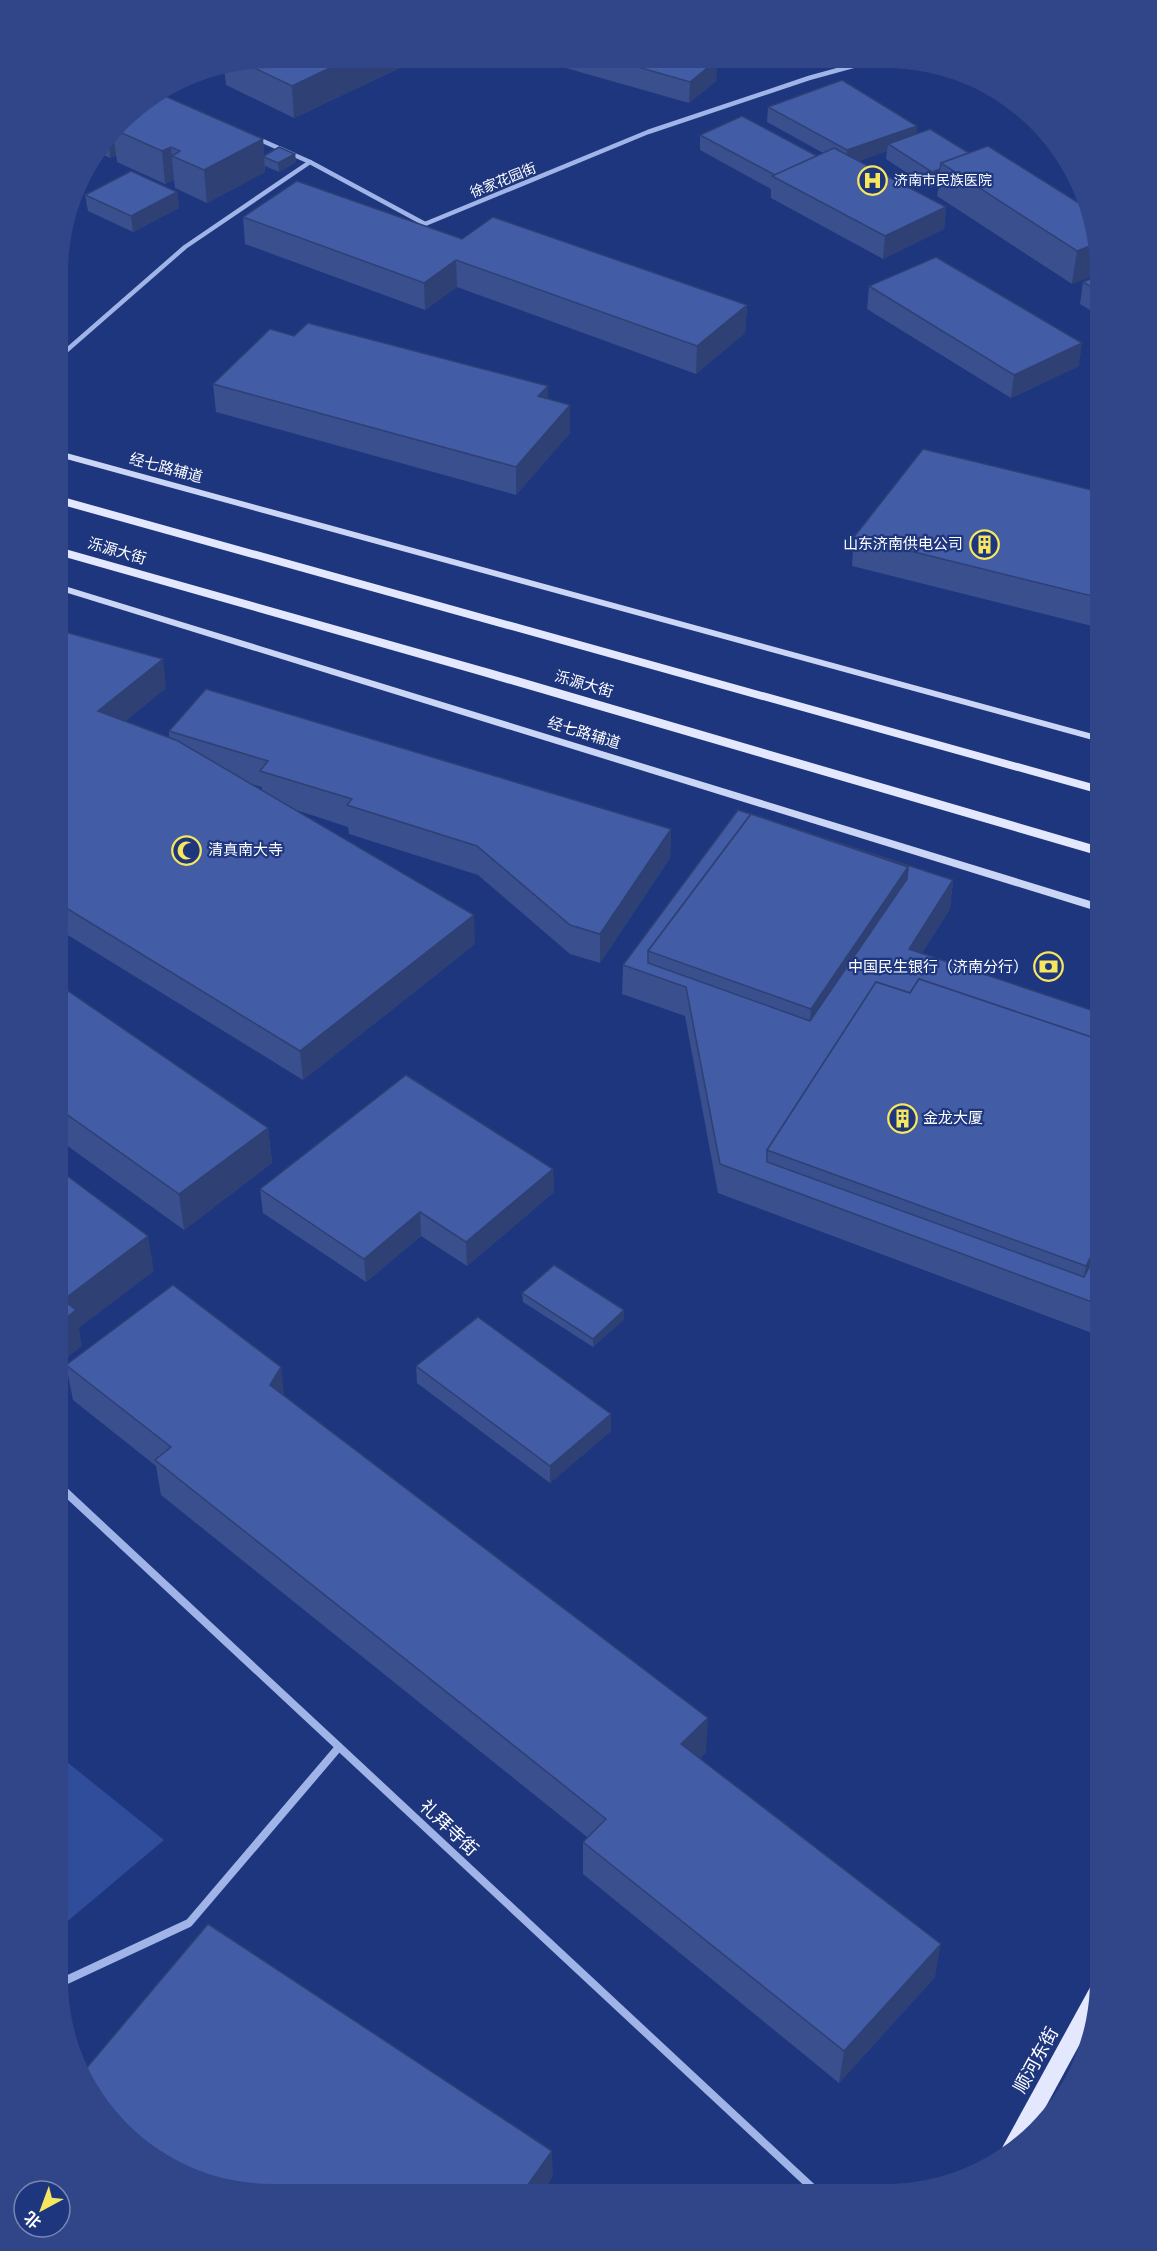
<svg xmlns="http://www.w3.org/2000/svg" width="1157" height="2251" viewBox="0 0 1157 2251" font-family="Roboto,'Noto Sans SC',sans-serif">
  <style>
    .green { fill: #304d9c }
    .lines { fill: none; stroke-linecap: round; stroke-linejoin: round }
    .street-far1 { stroke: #a0b4e8; stroke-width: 4.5 }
    .street { stroke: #a0b4e8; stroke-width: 8 }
    .secondary { fill: #cbd6f6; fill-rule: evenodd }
    .primary { fill: #e3e8fe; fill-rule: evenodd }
    .wall { fill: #394f8e; fill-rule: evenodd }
    .shaded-wall { fill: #2e4074 }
    .building { fill: #425ca5; stroke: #2e4074; stroke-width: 1.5; fill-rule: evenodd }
    .labels { text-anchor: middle; stroke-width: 4.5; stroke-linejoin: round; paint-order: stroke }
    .far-street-label { font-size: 14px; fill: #fff; stroke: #1e367e }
    .far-poi-label { font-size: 14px; fill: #fff; stroke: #1e367e; text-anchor: start }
    .street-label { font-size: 15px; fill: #fff; stroke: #1e367e }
    .poi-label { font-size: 15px; fill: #fff; stroke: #1e367e; text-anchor: end }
    .near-street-label { font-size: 18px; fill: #fff; stroke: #1e367e }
  </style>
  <rect width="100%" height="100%" fill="#1e367e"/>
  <polygon class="green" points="57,1754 164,1840 57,1930"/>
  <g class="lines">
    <g class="street-far1">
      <polyline points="256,138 310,162 425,224 648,132 809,78 871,61"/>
      <polyline points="59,357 185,247 310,162"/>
    </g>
    <g class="street">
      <polyline points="58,1485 819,2194"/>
      <polyline points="58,1984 189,1923 339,1747"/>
    </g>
    <g class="secondary">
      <polygon points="59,451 1100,736 1100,742 59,457"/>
      <polygon points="58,584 1100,904 1100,912 58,590"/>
    </g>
    <g class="primary">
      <polygon points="59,496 1100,786 1100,794 59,504"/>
      <polygon points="58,547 493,670 1100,847 1100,856 483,676 58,555"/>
      <polygon points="1100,1979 1100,1993 1094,2018 1032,2132 1002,2159 1000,2153 1003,2146 1093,1982"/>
    </g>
  </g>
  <g class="wall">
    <polygon points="272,57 421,58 294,118 226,85 224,67"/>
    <polygon points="534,59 717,60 716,81 689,103"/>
    <polygon points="768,107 917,134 969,153 1090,210 1072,284 937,196 939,185 930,188 886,159 887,151 859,161 946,207 944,229 883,259 771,198 771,189 700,150 700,135 817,156 823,153 767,122"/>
    <polygon points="130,111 263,139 264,156 295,154 296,162 279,172 265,166 265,172 207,203 175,188 174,180 165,184 117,162 116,155 110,158 98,152"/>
    <polygon points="177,192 179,208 133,232 88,211 85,195"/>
    <polygon points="243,217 462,239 747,305 745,333 696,374 457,287 425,310 245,244"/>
    <polygon points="1100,275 1100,316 1080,304 1083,282"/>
    <polygon points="869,286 1079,366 1011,398 867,309"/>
    <polygon points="294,336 570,433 516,495 216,412 213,384"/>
    <polygon points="1100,492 1100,628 852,566 854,537"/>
    <path d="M 58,630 L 166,688 L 125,721 L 169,738 L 169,731 L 671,829 L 670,858 L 600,963 L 570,954 L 478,875 L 349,834 L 348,827 L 296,810 L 475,944 L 303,1080 L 58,929 ZM 251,784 L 262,787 L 262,790 Z"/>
    <polygon points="738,810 953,880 950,909 922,953 1100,1013 1100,1336 718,1193 685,1016 622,994 623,965"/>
    <polygon points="58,984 268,1128 272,1163 184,1230 58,1139"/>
    <polygon points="553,1169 554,1192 467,1266 421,1236 366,1282 263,1213 260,1189"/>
    <polygon points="522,1293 624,1310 624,1319 593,1347 523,1302"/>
    <polygon points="66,1365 285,1396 706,1752 700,1758 935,1977 839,2083 583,1874 583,1842 587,1837 161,1495 156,1466 73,1400"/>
    <polygon points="416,1366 611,1414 611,1431 550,1483 417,1383"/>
    <polygon points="177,2172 553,2176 541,2193 244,2192"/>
  </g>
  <g class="shaded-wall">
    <polygon points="353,57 421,58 294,118 292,86"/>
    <polygon points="717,60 716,81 689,103 690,82"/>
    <polygon points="917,126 916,141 888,144 887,151 846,166 847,150"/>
    <polygon points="113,132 116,155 110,158 108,139"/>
    <polygon points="263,139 265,172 207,203 204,170"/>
    <polygon points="171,147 174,180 165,184 162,151"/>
    <polygon points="295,154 296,162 279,172 278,163"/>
    <polygon points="940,169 939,185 930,188 932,172"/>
    <polygon points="177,192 179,208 133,232 131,216"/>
    <polygon points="946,207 944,229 883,259 885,236"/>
    <polygon points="1095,244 1100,274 1072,284 1077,251"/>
    <polygon points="456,260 457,287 425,310 424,283"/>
    <polygon points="747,305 745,333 696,374 697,346"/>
    <polygon points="1082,343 1079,366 1011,398 1014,375"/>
    <polygon points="548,386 548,414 538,396"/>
    <polygon points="570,405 570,433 516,495 516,467"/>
    <polygon points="163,659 166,688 103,740 98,711"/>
    <polygon points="671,829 670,858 600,963 600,934"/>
    <polygon points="908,867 904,908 808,1050 811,1009"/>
    <polygon points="953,880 950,909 906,978 909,949"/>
    <polygon points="474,915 475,944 303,1080 300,1051"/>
    <polygon points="268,1128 272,1163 184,1230 179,1194"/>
    <polygon points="553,1169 554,1192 467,1266 466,1242"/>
    <polygon points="420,1212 421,1236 366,1282 364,1259"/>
    <polygon points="148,1236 154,1271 79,1328 82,1346 58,1365 58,1324 63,1300"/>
    <polygon points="1100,1239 1100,1265 1080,1297 1086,1266"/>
    <polygon points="624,1310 624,1319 593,1347 593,1339"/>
    <polygon points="281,1367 285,1402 270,1385"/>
    <polygon points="611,1414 611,1431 550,1483 550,1466"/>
    <polygon points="708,1718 706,1752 680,1778 681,1744"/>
    <polygon points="941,1944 935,1977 839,2083 844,2051"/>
    <polygon points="552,2151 553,2176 541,2193 522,2193"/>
    <polygon points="239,2184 241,2191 235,2190"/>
  </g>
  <g class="building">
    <polygon points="272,57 353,57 292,86 244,63"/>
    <polygon points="610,59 716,60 717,60 690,82"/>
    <polygon points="842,80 917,126 847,150 768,107"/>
    <polygon points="158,93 263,139 204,170 172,156 180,151 171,147 162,151 115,130 117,128 122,125 120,124 130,111"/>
    <polygon points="742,116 817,156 775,175 700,135"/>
    <polygon points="930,129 969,153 941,163 940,169 932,172 888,144"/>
    <polygon points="988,146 1090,210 1095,244 1077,251 941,163"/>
    <polygon points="279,147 295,154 278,163 264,157 264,156"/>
    <polygon points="834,148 946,207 885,236 772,176"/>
    <polygon points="131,171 177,192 131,216 85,195"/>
    <polygon points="297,181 462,239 493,217 747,305 697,346 456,260 424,283 243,217"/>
    <polygon points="936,257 1082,343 1014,375 869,286"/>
    <polygon points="1100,275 1100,292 1083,282"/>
    <polygon points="308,323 548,386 538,396 570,405 516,467 213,384 270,329 294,336"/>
    <polygon points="923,449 1100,492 1100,598 854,537"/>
    <polygon points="58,630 163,659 98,711 178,741 474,915 300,1051 58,903"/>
    <polygon points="206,689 671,829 600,934 570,925 477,846 347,805 352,799 260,771 268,761 169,731"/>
    <path d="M 738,810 L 953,880 L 909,949 L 1100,1013 L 1100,1040 L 919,979 L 910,993 L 876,982 L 767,1150 L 767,1162 L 1084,1277 L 1100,1247 L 1100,1305 L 720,1164 L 686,987 L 623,965 ZM 751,814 L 908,867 L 907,879 L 810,1021 L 648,963 L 648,951 Z"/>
    <polygon points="751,814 908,867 811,1009 648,951"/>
    <polygon points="919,979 1100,1040 1100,1239 1086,1266 767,1150 876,982 910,993"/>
    <polygon points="58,984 268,1128 179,1194 58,1108"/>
    <polygon points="406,1075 553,1169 466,1242 420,1212 364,1259 260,1189"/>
    <polygon points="58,1169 148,1236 63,1300 76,1310 58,1324"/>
    <polygon points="554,1265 624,1310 593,1339 522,1293"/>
    <polygon points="173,1285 281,1367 270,1385 708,1718 681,1744 941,1944 844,2051 583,1842 606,1819 155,1460 171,1447 66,1365"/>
    <polygon points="478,1317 611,1414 550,1466 416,1366"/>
    <polygon points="208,1924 552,2151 522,2193 251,2192 239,2184 235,2190 177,2172 130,2141 84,2071"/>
  </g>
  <defs>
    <symbol id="hospital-ring" viewBox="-11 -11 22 22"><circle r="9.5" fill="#1e367e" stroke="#f7e75f" stroke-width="1.5"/><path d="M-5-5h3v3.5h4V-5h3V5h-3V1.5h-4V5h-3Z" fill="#f7e75f"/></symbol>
    <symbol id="building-ring" viewBox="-11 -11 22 22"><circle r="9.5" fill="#1e367e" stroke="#f7e75f" stroke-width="1.5"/><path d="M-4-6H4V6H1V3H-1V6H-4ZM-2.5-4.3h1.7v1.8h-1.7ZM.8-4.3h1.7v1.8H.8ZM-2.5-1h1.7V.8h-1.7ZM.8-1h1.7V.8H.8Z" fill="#f7e75f"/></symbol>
    <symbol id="mosque-ring" viewBox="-11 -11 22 22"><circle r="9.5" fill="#1e367e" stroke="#f7e75f" stroke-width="1.5"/><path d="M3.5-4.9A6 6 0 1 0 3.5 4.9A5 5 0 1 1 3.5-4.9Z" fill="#f7e75f"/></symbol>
    <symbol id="bank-ring" viewBox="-11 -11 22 22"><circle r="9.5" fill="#1e367e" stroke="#f7e75f" stroke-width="1.5"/><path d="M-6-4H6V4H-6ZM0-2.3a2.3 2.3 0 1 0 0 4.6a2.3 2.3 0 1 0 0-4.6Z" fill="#f7e75f"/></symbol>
  </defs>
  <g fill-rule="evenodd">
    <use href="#hospital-ring" x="856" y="164" width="33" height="33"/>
    <use href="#building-ring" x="968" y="528" width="33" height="33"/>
    <use href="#mosque-ring" x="170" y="834" width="33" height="33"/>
    <use href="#bank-ring" x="1032" y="950" width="33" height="33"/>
    <use href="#building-ring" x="886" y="1102" width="33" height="33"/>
  </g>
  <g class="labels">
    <g class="far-street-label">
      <text transform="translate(503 180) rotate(-22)" y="5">徐家花园街</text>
    </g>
    <g class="far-poi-label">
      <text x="894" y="185">济南市民族医院</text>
    </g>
    <g class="street-label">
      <text transform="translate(166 468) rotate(15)" y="5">经七路辅道</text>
      <text transform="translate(117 551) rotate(16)" y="5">泺源大街</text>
      <text transform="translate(584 684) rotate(16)" y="5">泺源大街</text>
      <text transform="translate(584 733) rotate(17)" y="5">经七路辅道</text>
    </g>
    <g class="poi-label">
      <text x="963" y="549">山东济南供电公司</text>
      <text x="208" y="855" text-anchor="start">清真南大寺</text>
      <text x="1028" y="972">中国民生银行（济南分行）</text>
      <text x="923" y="1123" text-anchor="start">金龙大厦</text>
    </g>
    <g class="near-street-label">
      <text transform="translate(449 1828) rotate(43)" y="6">礼拜寺街</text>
      <text transform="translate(1036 2060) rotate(-61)" y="6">顺河东街</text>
    </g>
  </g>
  <path d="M0 0H1157V2251H0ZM272 68H886A204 204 0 0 1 1090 272V1980A204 204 0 0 1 886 2184H272A204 204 0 0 1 68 1980V272A204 204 0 0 1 272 68Z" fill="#304688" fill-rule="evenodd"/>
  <g transform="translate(42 2209) rotate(221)"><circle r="28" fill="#1e367e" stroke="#7886b2" stroke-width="1.5"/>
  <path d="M0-4.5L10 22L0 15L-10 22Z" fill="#f7e75f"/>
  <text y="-9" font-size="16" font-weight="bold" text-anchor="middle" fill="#ffffff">北</text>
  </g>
</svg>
